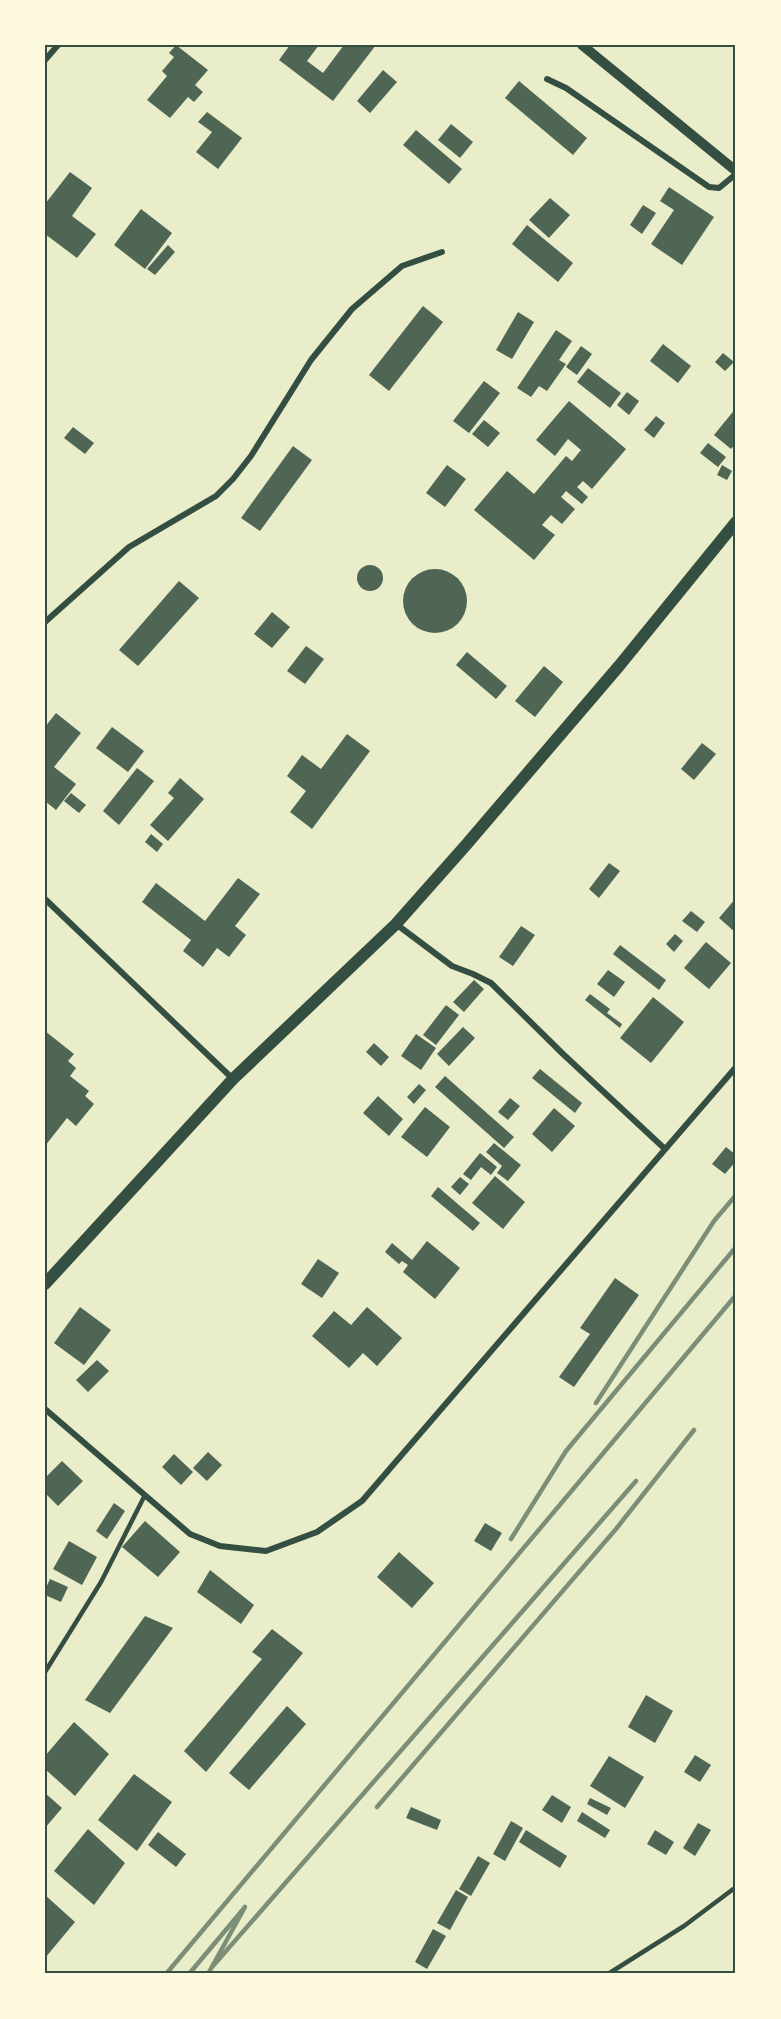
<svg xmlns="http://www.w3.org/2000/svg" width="781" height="2019" viewBox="0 0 781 2019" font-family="'Space Grotesk',sans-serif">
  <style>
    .building { fill: #4f6655 }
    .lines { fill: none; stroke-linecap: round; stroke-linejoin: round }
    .service { stroke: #344e41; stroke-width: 4.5 }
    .minor { stroke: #344e41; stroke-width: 6 }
    .tertiary { stroke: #344e41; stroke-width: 10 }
    .secondary { stroke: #344e41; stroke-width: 12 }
    .rail { stroke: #7c8e77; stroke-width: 4.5 }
    .neatline { fill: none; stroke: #344e41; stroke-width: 2 }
  </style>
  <rect width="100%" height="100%" fill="#e9edc9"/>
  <g class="building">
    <polygon points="176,45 208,70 195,85 203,92 194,102 188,97 170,118 147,100 167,76 162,71 174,57 169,53"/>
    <polygon points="290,45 319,45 307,61 323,73 344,45 376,45 333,101 279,60"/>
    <polygon points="383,70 397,82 370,113 357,101"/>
    <polygon points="519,81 587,138 573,155 505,98"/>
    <polygon points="207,112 242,138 218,169 196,152 212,132 198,122"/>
    <polygon points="451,124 473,142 460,158 438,140"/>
    <polygon points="416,130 462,169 449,184 403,145"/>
    <polygon points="70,172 92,188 72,216 96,234 77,258 45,234 45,204"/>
    <polygon points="669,187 714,217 682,265 651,244 674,210 660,201"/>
    <polygon points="550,198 570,215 549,238 529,220"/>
    <polygon points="643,205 656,213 642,234 630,225"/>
    <polygon points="141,209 172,233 145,269 114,245"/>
    <polygon points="527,225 573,263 558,282 512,244"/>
    <polygon points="168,245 175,252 155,275 147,269"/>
    <polygon points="423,306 443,322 389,391 369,375"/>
    <polygon points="518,312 534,322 512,359 496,350"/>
    <polygon points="556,330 572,341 559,360 566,364 547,391 539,386 531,397 517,388"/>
    <polygon points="663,344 691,366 678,383 650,361"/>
    <polygon points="581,346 592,354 577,375 566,367"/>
    <polygon points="723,353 734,362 725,371 715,362"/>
    <polygon points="588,368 621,393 610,408 577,382"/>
    <polygon points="484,381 500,393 469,433 453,421"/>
    <polygon points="627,392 639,401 629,415 617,405"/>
    <polygon points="569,401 626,449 592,489 583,481 577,487 588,497 582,504 566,491 561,497 575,509 562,524 551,515 542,525 555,535 534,560 474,510 507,471 534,494 566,456 572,461 581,450 568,439 555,456 536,440"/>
    <polygon points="736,408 736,443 731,449 714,435"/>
    <polygon points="656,416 665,423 654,438 644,430"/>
    <polygon points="484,420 500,433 488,447 472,434"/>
    <polygon points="73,427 94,443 85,454 64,438"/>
    <polygon points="708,443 726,457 718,467 700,453"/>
    <polygon points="293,446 312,460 260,531 241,518"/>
    <polygon points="447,465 466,479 445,507 426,493"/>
    <polygon points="722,465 732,471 727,480 717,475"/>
    <circle cx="370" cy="578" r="13"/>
    <circle cx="435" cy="601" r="32"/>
    <polygon points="179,581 199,598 138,666 119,650"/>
    <polygon points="272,612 290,627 272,648 254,634"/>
    <polygon points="306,646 324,659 305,684 287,671"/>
    <polygon points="467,652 507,686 496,699 456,665"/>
    <polygon points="544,666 563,682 535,717 515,701"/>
    <polygon points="56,713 81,733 54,767 76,784 56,810 45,801 45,727"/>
    <polygon points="112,727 144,751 128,772 96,748"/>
    <polygon points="347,734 370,751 312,829 290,812 306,791 287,776 302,755 321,769"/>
    <polygon points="702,743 716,754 694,780 681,769"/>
    <polygon points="137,768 154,781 119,825 103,811"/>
    <polygon points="180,778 204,799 168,841 150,825 174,798 168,793"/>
    <polygon points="71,793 86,805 79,813 64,801"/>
    <polygon points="151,834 163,844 157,852 145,842"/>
    <polygon points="609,863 620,871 599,898 589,889"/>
    <polygon points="238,878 260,894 235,926 246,935 229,957 217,948 203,967 183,951 191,940 142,902 156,883 205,921"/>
    <polygon points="736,898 736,933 719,918"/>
    <polygon points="691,911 705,922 697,932 682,921"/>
    <polygon points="521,926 535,935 513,966 499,957"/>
    <polygon points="675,934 683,941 674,952 666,944"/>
    <polygon points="706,942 731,963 709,989 684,968"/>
    <polygon points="620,945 666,980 659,990 613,954"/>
    <polygon points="608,970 625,982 614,997 597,984"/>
    <polygon points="474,980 484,989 464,1012 453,1002"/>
    <polygon points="590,994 610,1009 607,1013 622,1024 620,1028 585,1000"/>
    <polygon points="653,997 684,1022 651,1063 620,1038"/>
    <polygon points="446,1005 459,1015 436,1045 423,1035"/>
    <polygon points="463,1027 475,1038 449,1066 437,1054"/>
    <polygon points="45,1031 74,1054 68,1061 76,1068 70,1076 89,1091 85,1096 94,1104 76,1126 67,1118 45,1146"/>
    <polygon points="416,1034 436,1048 421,1070 401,1056"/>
    <polygon points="374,1043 389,1057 381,1066 366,1052"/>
    <polygon points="540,1069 582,1103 575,1113 532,1078"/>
    <polygon points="445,1076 514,1137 504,1148 435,1087"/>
    <polygon points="419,1084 426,1090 414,1104 407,1097"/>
    <polygon points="378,1096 403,1119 389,1136 363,1113"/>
    <polygon points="510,1098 520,1106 508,1120 498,1112"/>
    <polygon points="425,1107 450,1127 427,1157 401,1137"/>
    <polygon points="554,1108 575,1126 552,1152 532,1134"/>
    <polygon points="494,1143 521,1165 508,1181 497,1173 502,1166 486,1152"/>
    <polygon points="726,1147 736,1155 736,1161 725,1174 712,1164"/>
    <polygon points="480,1153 497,1167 491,1175 481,1167 471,1180 463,1174"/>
    <polygon points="495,1176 525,1202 503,1229 472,1203"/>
    <polygon points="460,1177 469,1184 460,1195 451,1187"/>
    <polygon points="438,1187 480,1223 473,1231 431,1196"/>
    <polygon points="427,1241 460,1268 435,1299 403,1272 408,1265 402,1261 399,1264 385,1252 392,1243 412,1260"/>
    <polygon points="318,1259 339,1273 322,1298 301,1284"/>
    <polygon points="615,1278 639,1295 574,1387 559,1377 590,1334 580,1328"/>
    <polygon points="80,1307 111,1330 84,1365 54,1343"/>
    <polygon points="367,1307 402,1338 377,1366 363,1353 349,1368 312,1336 334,1311 351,1325"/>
    <polygon points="97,1360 109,1371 88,1392 76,1380"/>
    <polygon points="208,1452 222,1465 207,1481 193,1468"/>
    <polygon points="174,1454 193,1472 181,1485 162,1467"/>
    <polygon points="62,1461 83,1481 58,1506 45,1493 45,1478"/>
    <polygon points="114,1503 125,1511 107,1539 96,1531"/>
    <polygon points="145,1521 180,1552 158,1577 122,1547"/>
    <polygon points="485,1523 502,1533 491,1551 474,1541"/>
    <polygon points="69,1541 97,1557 82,1585 53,1569"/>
    <polygon points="399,1552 434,1583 412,1608 377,1577"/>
    <polygon points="210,1570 254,1605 241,1624 197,1592"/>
    <polygon points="50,1579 68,1587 61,1602 45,1595 45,1590"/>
    <polygon points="145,1616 173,1628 110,1713 85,1700"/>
    <polygon points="272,1629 303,1653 206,1772 184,1751 262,1659 252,1652"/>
    <polygon points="646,1695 673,1711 655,1743 628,1727"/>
    <polygon points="287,1706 306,1724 249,1790 229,1773"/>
    <polygon points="74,1722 109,1754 75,1796 45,1769 45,1756"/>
    <polygon points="695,1755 711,1765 700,1782 684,1772"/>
    <polygon points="609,1756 644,1777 625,1808 590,1786"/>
    <polygon points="134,1774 172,1802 137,1851 98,1820"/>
    <polygon points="45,1793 62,1808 45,1828"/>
    <polygon points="552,1795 571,1807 562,1823 542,1810"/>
    <polygon points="590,1798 611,1808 607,1815 587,1804"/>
    <polygon points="411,1807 441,1820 437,1830 406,1818"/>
    <polygon points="582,1812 610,1830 605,1838 577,1821"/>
    <polygon points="511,1821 523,1828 505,1861 493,1854"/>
    <polygon points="698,1823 711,1830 695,1856 683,1848"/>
    <polygon points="88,1829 125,1863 94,1905 54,1871"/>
    <polygon points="526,1830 567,1856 560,1868 519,1842"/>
    <polygon points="655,1830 674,1842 666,1855 647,1844"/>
    <polygon points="158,1832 186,1854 176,1867 148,1845"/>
    <polygon points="478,1856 490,1863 471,1896 459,1889"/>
    <polygon points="456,1890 468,1897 450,1930 437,1923"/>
    <polygon points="45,1895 75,1922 45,1958"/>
    <polygon points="433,1929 446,1936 427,1969 415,1962"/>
  </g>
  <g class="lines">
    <g class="service">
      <polyline points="45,1672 101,1582 145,1495"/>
      <polyline points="608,1974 684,1926 736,1887"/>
    </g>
    <g class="minor">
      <polyline points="45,60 58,45"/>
      <polyline points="547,79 566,88 709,187 719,188 736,174"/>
      <polyline points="45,622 129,547 216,496 233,479 251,456 311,360 352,309 402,266 442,252"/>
      <polyline points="45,899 233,1079"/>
      <polyline points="396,924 452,966 473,974 491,983 563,1054 665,1149"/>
      <polyline points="45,1409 190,1534 220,1546 266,1551 317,1532 362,1501 736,1067"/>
    </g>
    <polyline class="tertiary" points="582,45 736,171"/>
    <polyline class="secondary" points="45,1284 233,1079 396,924 466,845 619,666 736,522"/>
    <g class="rail">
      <polyline points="596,1403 714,1221 736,1195"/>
      <polyline points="511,1539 566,1451 736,1247"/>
      <polyline points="377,1807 616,1529 694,1430"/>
      <polyline points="213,1966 636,1481"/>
      <polyline points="166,1974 736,1295"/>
      <polyline points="189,1974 245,1907 208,1974"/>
    </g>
  </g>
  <rect width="781" height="2019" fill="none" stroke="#fefae0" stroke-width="93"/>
  <rect x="46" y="46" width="688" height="1926" class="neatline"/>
</svg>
